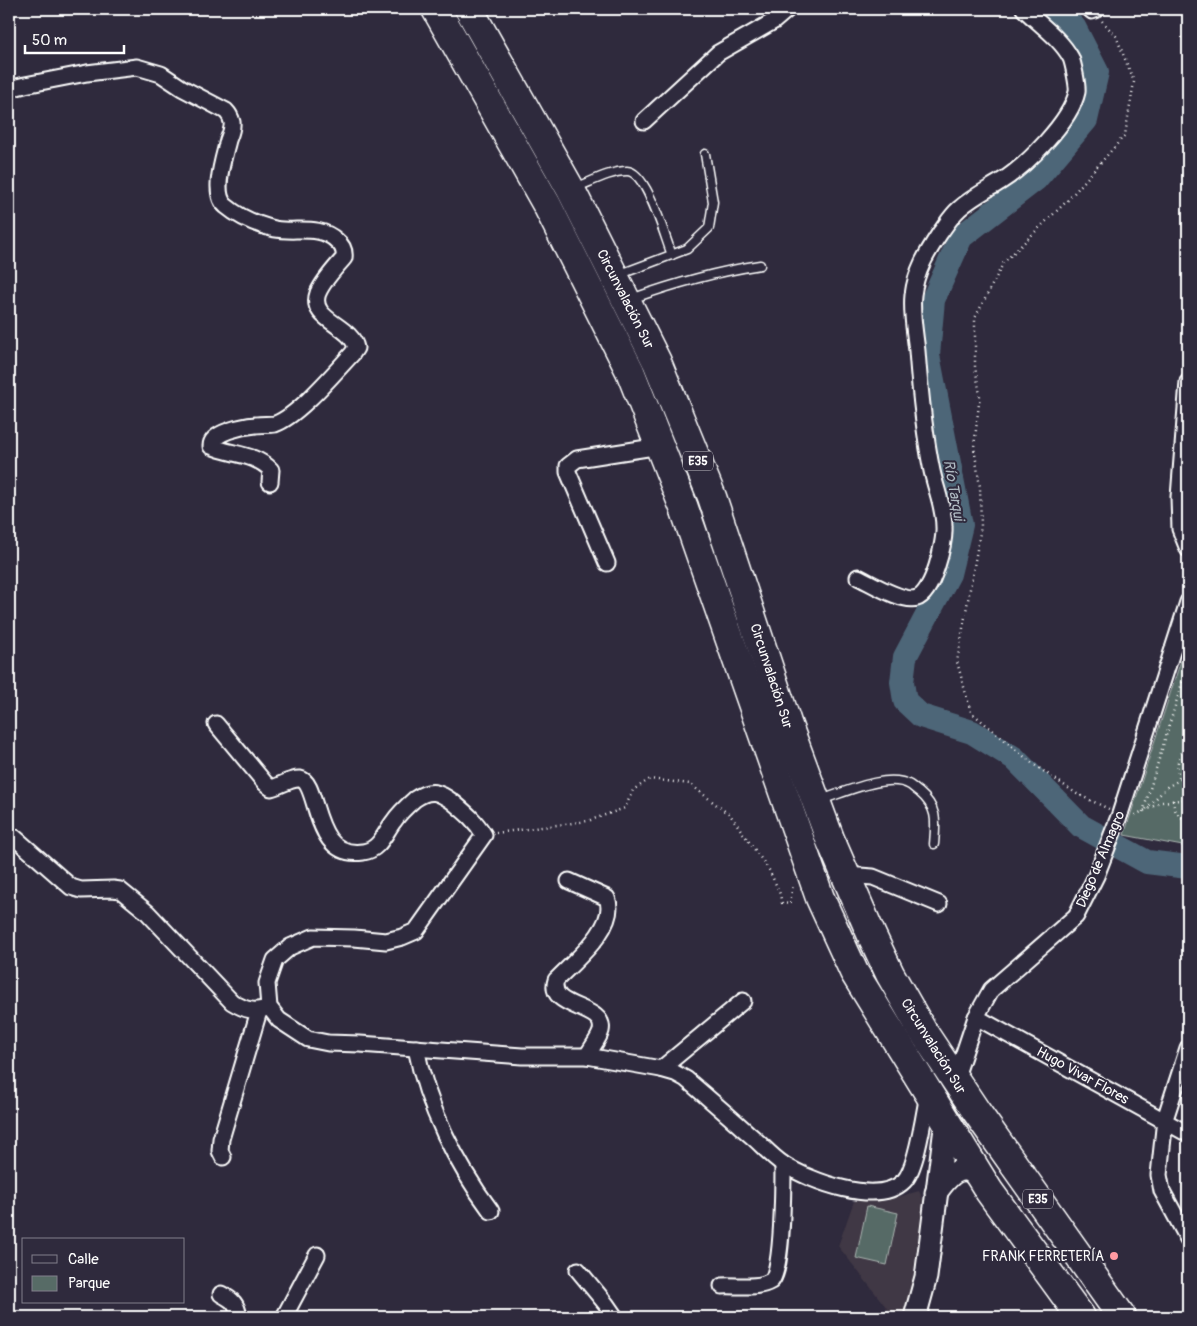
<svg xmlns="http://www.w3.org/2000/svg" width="1197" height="1326" viewBox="0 0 1197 1326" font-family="Pangolin,sans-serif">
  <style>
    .built { fill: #403844 }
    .green { fill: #576b66; stroke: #abb5b2 }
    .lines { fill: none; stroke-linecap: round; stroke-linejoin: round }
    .river { stroke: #4e6678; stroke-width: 24 }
    .lane-casing { stroke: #fff; stroke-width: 11 }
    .street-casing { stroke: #fff; stroke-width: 19 }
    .secondary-casing { stroke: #fff; stroke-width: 25 }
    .highway-casing { stroke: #fff; stroke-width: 31 }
    .path { stroke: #fff; stroke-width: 2.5; stroke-dasharray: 1 4; stroke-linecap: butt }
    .lane { stroke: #2f2a3d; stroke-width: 8 }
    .street { stroke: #2f2a3d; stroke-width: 15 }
    .secondary { stroke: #2f2a3d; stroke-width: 21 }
    .highway { stroke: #2f2a3d; stroke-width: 28 }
    .poi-dot { fill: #ff9aa2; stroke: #2f2a3d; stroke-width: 2 }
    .labels { text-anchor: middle; stroke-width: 4; stroke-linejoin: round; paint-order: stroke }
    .shield { fill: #2f2a3d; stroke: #c1bfc5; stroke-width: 1 }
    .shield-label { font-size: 12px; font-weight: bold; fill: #fff }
    .street-label { font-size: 14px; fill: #fff; stroke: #2f2a3d }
    .poi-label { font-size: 14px; fill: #fff; stroke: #2f2a3d; text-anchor: end }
    .water-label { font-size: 15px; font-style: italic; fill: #afbac2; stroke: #2f2a3d }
  </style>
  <rect width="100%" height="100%" fill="#2f2a3d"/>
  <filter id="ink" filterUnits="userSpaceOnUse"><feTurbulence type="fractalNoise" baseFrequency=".02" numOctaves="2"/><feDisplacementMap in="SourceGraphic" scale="10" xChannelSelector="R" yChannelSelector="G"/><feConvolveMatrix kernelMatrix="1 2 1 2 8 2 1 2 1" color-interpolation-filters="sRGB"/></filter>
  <g filter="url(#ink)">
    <polygon class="built" points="919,1191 923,1200 908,1317 894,1317 838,1246 854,1201 885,1201"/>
    <g class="green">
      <polygon points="1188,639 1188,847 1124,835"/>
      <polygon points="867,1206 898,1213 887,1265 856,1258"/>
    </g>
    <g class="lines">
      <polyline class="river" points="1053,9 1074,27 1097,72 1086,120 1036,179 961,237 933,300 928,355 961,525 949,574 905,657 902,682 905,701 921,716 972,732 1014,758 1081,826 1147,862 1188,867"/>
      <defs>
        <g id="lane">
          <path d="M 575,188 C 591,182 610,171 627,171 C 647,171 665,238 672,255"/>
          <polyline points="618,275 687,249 709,228 713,202 705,154"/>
          <path d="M 631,299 C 673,284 715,272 760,265"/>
          <path d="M 820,800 C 844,793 887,772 910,785 C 913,787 916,790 919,792 C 938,808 936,821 934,844"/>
        </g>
        <g id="street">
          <polyline points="1090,9 1092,11 1097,9"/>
          <path d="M 9,89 L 25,85 L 87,73 L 137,67 L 161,74 L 182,88 L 226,111 C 229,114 231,118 232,122 C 233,128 230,135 228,140 C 224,157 211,194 226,206 C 239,217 258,225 275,229 C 295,233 320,224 337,241 C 342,245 345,251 344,258 C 335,268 323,281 318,293 C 308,320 352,325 356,348 L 352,354 C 335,372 298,416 275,424 C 269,425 262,424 256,425 C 244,426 211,432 211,446 C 231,455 255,453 271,470 L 270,482"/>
          <polyline points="644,121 718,53 774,21 788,9"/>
          <polyline points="1188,382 1179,497 1180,529 1188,549"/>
          <polyline points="607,563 568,472 568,466 577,459 660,446"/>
          <path d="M 858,577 C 871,583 903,603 917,598 C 933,593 945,542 944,527 C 944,507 936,490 932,471 C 924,432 920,391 917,351 C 915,333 911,313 913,295 C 916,270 927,253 940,233 C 946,225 951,216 959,209 C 971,198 985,191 1000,182 C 1025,167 1071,121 1077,92 C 1078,86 1073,63 1071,58 C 1061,39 1039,24 1024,9"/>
          <path d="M 216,724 L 265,783 L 271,788 C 280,786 291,778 300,779 C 320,782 311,860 363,852 C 380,850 385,832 394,821 C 400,812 407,806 415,799 C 431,788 439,792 453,802 C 465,812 476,821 484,835 L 416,931 L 402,937 L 386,941 L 354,938 L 313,937 L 290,947 L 275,960 L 267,983 L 269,1007 L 279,1020 L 308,1039 L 328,1043 L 360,1044 L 522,1056 L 587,1056 L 661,1069 L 675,1073 L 686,1079 C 707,1097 728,1115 749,1134 C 760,1143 771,1156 783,1164 C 810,1181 878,1207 904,1181 C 917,1168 924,1114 928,1094"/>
          <path d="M 9,836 L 14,837 L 71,887 L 81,890 L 113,889 L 120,890 L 147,912 L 232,1002 C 245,1010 255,1013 269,1007"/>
          <polyline points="846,875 873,877 939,904"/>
          <path d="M 569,881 L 607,898 C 619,926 573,962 556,980 C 546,1010 607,1004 601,1031 C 599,1039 591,1048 587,1056"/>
          <polyline points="976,1017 1188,1134"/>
          <path d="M 416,1048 C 427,1106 456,1164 491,1211"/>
          <polyline points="1188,1048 1165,1119 1159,1175 1162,1191 1188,1239"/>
          <polyline points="661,1069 743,1001"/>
          <polyline points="955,1080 976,1017 991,990 1076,916 1096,876 1120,814 1188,602"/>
          <polyline points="223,1157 220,1151 221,1139 259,1011"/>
          <polyline points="578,1270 606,1304 615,1317"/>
          <path d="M 722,1286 C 737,1285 758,1289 771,1281 C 783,1274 783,1181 783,1164"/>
          <path d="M 221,1294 C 233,1300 237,1304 239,1317"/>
          <polyline points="284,1317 317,1255"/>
        </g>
        <g id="secondary">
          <path d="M 936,1193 C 943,1183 957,1163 972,1172 C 976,1175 980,1181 983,1184"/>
          <polyline points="915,1317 926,1277 946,1120"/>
        </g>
        <g id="highway">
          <polyline points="436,9 547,205 630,371 684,508 820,898 854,972 989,1191 1081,1317"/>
          <polyline points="469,9 571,190 657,362 712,497 787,723 830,839 872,936 890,974 922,1030 976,1111 1122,1317"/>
        </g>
      </defs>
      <use href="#lane" class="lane-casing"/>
      <use href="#street" class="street-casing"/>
      <use href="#secondary" class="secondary-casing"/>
      <use href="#highway" class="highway-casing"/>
      <g class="path">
        <polyline points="1102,21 1116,36 1134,82 1125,135 1067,201 1004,262 975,318 975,367 980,395 974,447 980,487 981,527 957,662 971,712 1033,764 1077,794 1109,809"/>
        <path d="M 1188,739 C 1180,753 1174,764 1180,780 L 1188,780"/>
        <path d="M 1173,800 C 1174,811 1177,815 1186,820 L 1188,820"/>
        <polyline points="1146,809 1167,787 1188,775"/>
        <polyline points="1143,812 1188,663"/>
        <polyline points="1135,815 1162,802 1188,799"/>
        <polyline points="496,833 588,821 625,808 633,790 650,779 690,784 731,816 769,870 779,891 782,903 790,904 793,884"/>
      </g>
      <use href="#lane" class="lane"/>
      <use href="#street" class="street"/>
      <use href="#secondary" class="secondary"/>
      <use href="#highway" class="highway"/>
    </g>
  </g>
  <circle class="poi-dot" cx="1114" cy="1256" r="5"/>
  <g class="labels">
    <g class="shield">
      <rect x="683" y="451.5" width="30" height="19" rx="4"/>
      <rect x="1023" y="1189.5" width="30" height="19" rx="4"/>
    </g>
    <g class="shield-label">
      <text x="698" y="465">E35</text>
      <text x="1038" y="1203">E35</text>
    </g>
    <g class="street-label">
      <text transform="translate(626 299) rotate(63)" y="5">Circunvalación Sur</text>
      <text transform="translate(772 676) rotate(72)" y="5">Circunvalación Sur</text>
      <text transform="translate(1100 859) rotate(-67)" y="5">Diego de Almagro</text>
      <text transform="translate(934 1046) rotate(58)" y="5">Circunvalación Sur</text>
      <text transform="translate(1083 1075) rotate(29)" y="5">Hugo Vivar Flores</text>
    </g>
    <g class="poi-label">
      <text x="1104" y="1261">FRANK FERRETERÍA</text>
    </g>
    <g class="water-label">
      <text transform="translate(954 490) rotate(80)" y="5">Río Tarqui</text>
    </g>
  </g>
  <rect width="1197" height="1326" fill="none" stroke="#2f2a3d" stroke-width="30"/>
  <rect x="15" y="15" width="1167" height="1296" fill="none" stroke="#fff" stroke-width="2" filter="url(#ink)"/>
  <rect x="22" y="1238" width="162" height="65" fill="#2f2a3d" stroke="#827f8b"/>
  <rect x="32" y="1255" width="25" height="8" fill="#2f2a3d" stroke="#827f8b"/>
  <text x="68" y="1264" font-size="15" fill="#ffffff">Calle</text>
  <rect x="32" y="1276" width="25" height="15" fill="#576b66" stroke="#827f8b"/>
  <text x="68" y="1288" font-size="15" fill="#ffffff">Parque</text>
  <path d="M25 45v8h99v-8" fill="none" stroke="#ffffff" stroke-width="2.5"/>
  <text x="32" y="45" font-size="15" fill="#ffffff" stroke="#2f2a3d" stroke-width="4" paint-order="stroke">50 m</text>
</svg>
